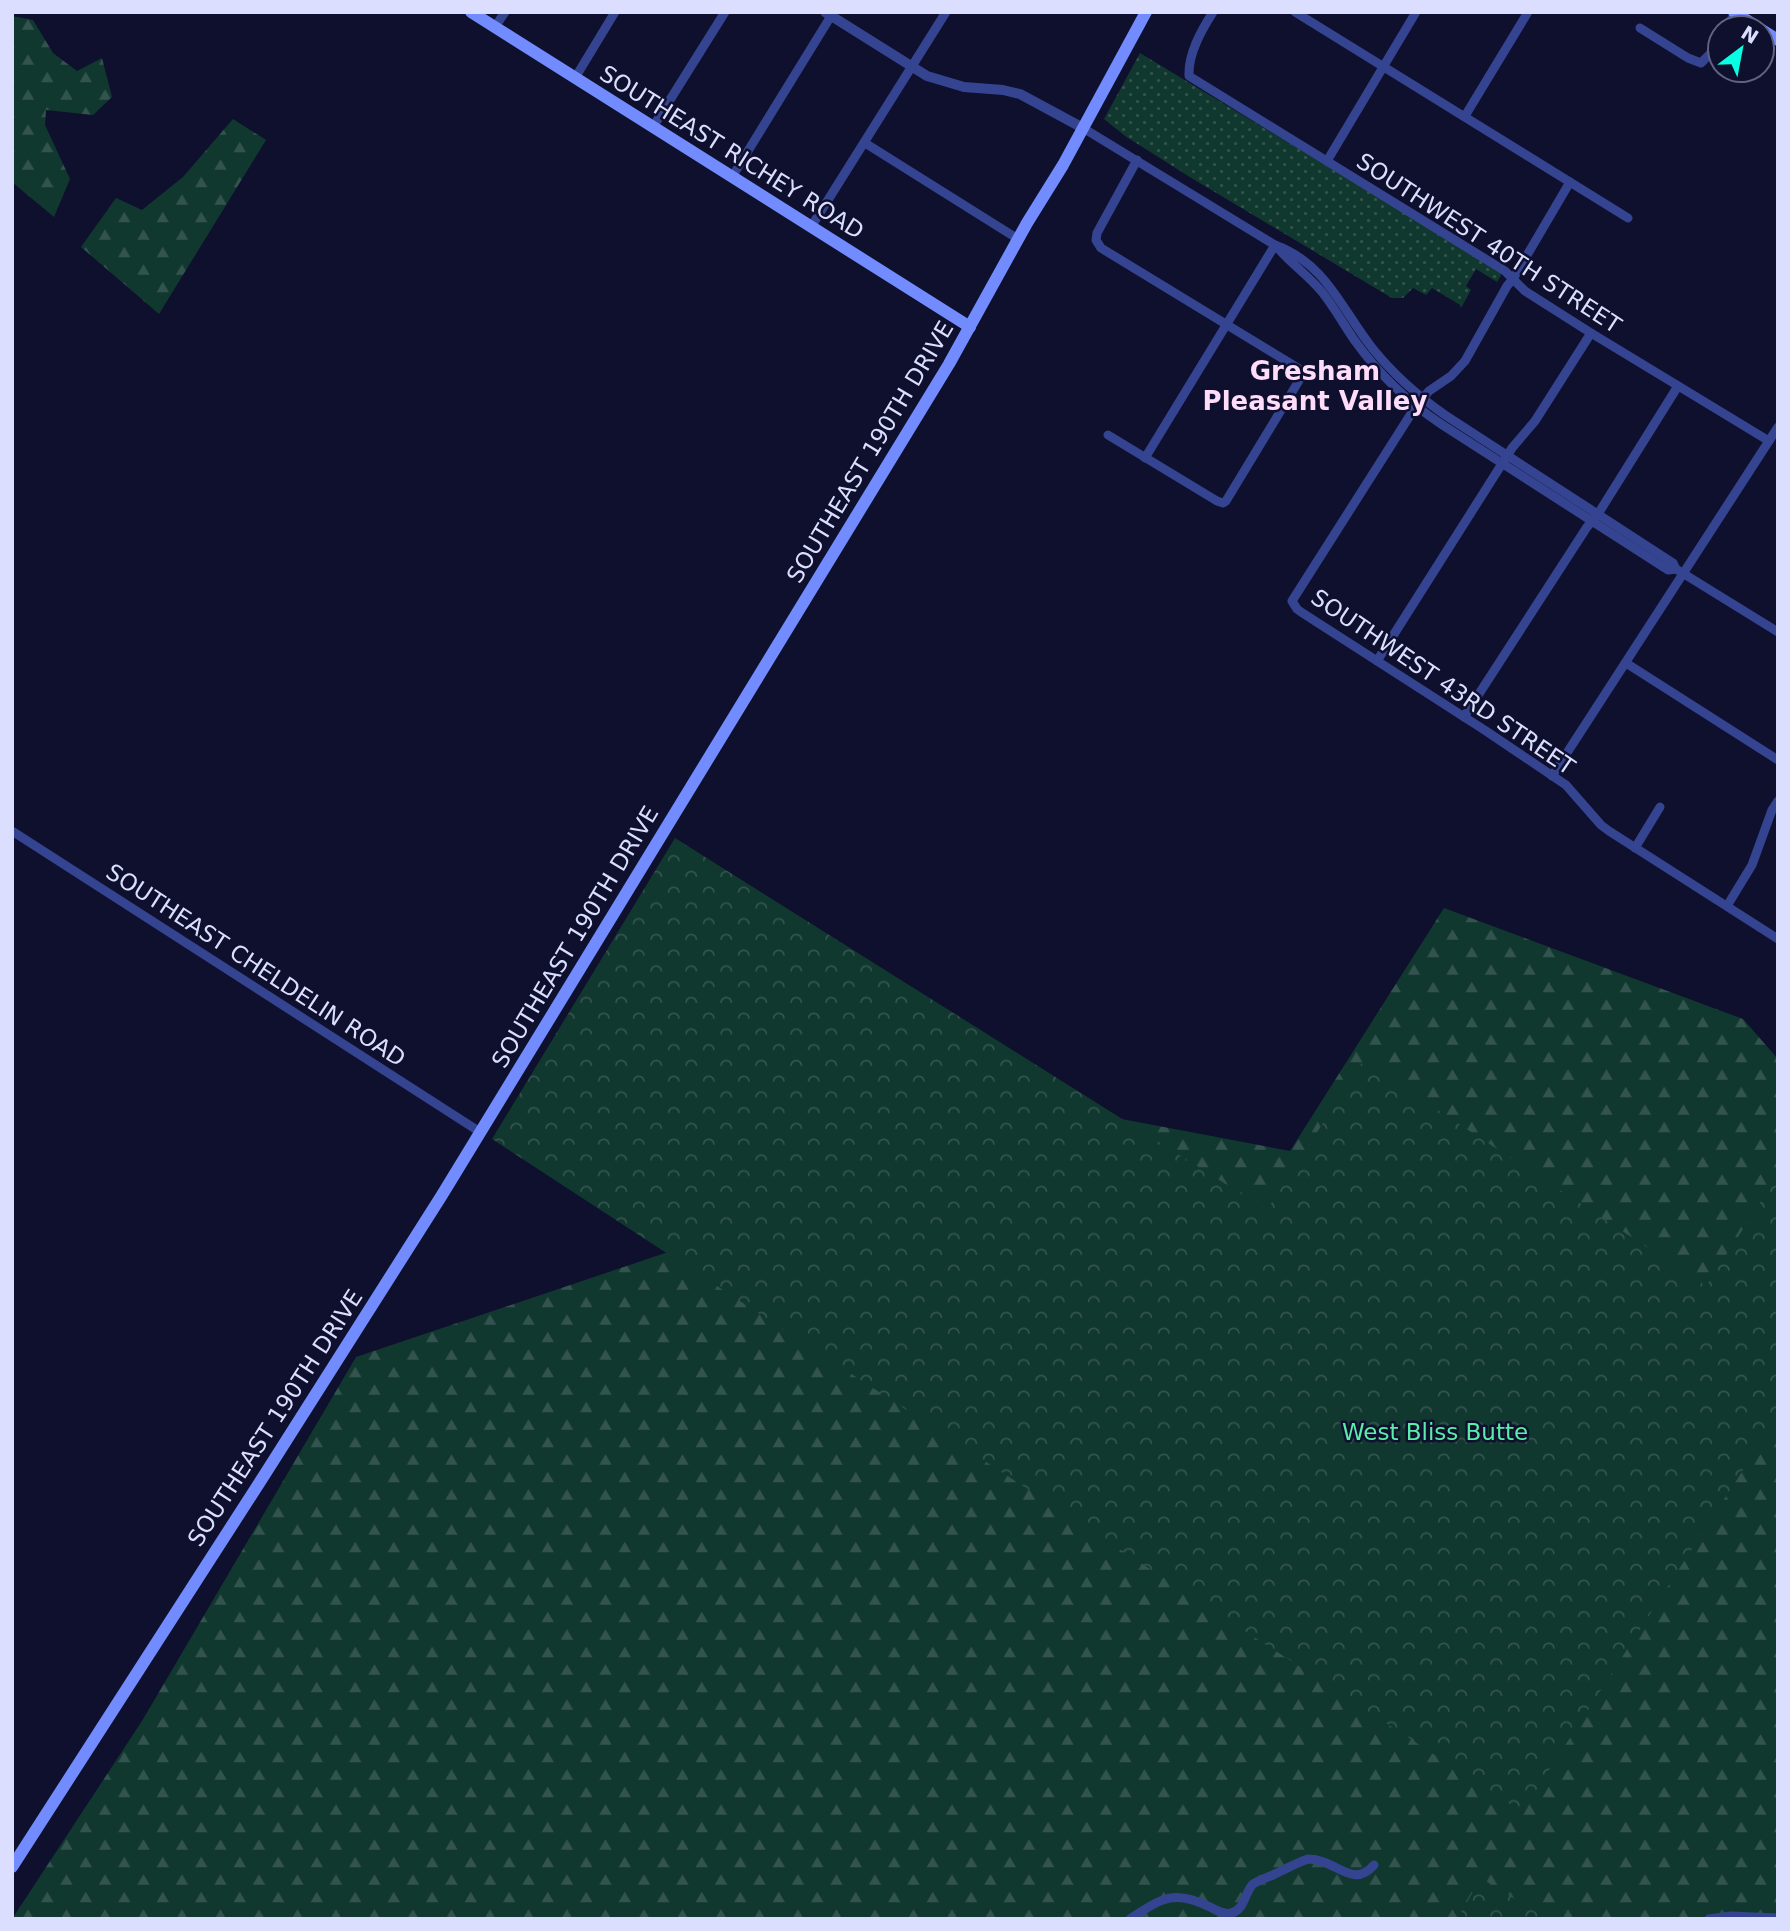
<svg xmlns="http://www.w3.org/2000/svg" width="1790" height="1931" viewBox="0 0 1790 1931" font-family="'DejaVu Sans',sans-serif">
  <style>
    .grass { fill: url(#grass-dots) }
    .forest { fill: url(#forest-firs) }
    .park { fill: url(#park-crowns) }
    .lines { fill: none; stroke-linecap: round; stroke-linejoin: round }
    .minor { stroke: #354491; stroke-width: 9 }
    .tertiary { stroke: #354491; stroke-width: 10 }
    .secondary { stroke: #728cff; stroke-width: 12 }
    .labels { text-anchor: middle; stroke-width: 5; stroke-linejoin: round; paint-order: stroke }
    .street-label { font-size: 23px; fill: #dbdeff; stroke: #0e102d }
    .park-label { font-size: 23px; fill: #59eda9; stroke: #0e102d }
    .quarter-label { font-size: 26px; font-weight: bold; fill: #ffddfa; stroke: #0e102d }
  </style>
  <defs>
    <pattern id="grass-dots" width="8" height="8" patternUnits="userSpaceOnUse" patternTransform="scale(1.75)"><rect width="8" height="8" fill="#11382f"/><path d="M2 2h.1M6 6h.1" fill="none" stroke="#33544e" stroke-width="1.8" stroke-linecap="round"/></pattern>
    <pattern id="forest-firs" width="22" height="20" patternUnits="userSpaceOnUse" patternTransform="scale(1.75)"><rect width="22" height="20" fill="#11382f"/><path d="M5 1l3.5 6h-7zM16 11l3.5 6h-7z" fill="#33544e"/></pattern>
    <pattern id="park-crowns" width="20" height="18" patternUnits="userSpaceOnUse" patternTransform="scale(1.75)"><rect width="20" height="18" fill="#11382f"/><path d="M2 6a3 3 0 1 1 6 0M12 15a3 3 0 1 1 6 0" fill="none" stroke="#33544e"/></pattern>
  </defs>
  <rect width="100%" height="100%" fill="#0e102d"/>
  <polygon class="grass" points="1140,53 1503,272 1497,282 1476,269 1466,286 1471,290 1461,308 1460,305 1432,288 1426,295 1413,288 1403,298 1392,298 1193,179 1125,136 1104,119"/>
  <g class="forest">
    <polygon points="12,16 33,20 53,53 77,71 102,58 112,97 93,115 46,110 45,125 70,179 54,217 12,182"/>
    <polygon points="233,119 266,140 159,314 81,247 116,198 142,210 183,177"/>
    <polygon points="1444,908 1743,1019 1778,1059 1778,1919 12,1919 142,1721 356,1357 695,1243 853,1068 1290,1151"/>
  </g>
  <g class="park">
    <polygon points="675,838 1267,1210 1363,1061 1706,1286 1778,1175 1778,1416 1522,1812 492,1139"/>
    <polygon points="1481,1878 1547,1919 1457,1919"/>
  </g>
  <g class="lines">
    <g class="minor">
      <path d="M 1213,12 C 1201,31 1188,54 1189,76 L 1505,271 L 1525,291 L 1591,333 L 1769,441"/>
      <polyline points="1295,12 1628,218"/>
      <polyline points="495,27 505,12"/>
      <polyline points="1640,28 1688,58 1701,63 1712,52 1720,38"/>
      <polyline points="1726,28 1736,12"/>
      <polyline points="575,78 615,12"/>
      <polyline points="1465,116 1528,12"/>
      <polyline points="653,127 725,12"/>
      <path d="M 1083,128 L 1275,245 C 1327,264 1341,309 1373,349 C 1394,375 1418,396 1445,415 L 1673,563 L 1676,569 L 1778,632"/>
      <polyline points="865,143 1018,239"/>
      <polyline points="1327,161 1416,12"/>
      <polyline points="732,177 831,16"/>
      <polyline points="1570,182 1513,279 1507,286 1465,361 1451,376 1429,391 1416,406 1292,601 1297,609 1301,612 1486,731 1566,785 1601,825 1609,831 1778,939"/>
      <polyline points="811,227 946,12"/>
      <path d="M 1276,246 C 1290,263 1308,275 1322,292 C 1334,307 1344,325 1355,341 C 1378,373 1408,402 1441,424 L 1668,570 L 1676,569"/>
      <polyline points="1108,435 1217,501 1223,503 1226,501 1303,374 1298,368 1101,248 1096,240 1097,233 1137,160"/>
      <polyline points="1145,458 1275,245"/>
      <polyline points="1377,661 1512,448 1535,421 1591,333"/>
      <polyline points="1626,663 1778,760"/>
      <polyline points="1464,717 1587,527 1598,514 1678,386"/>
      <polyline points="1552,776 1778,427"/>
      <polyline points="12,831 480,1132"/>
      <polyline points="1635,848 1660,807"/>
      <polyline points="1727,906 1752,865 1772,810 1778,801"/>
      <path d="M 1130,1919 C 1162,1898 1174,1889 1210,1907 C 1216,1910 1224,1915 1231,1913 C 1245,1910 1244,1893 1253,1884 C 1259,1880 1266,1878 1273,1875 C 1285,1870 1295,1863 1308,1859 C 1337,1859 1352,1890 1374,1865"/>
      <polyline points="1709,1919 1731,1916 1778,1918"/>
    </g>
    <polyline class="tertiary" points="825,12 927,76 964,87 1003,90 1020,94 1083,128"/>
    <g class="secondary">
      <polyline points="471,12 970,327"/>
      <polyline points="1734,12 1759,28"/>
      <polyline points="1762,30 1778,40"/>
      <polyline points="12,1867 265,1474 442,1195 949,364 1027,223 1063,165 1146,12"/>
    </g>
  </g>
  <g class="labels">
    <g class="street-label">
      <text transform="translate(732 152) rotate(32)" y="8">SOUTHEAST RICHEY ROAD</text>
      <text transform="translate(1489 243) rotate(33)" y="8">SOUTHWEST 40TH STREET</text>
      <text transform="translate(870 452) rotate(-59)" y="8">SOUTHEAST 190TH DRIVE</text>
      <text transform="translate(1443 682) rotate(34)" y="8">SOUTHWEST 43RD STREET</text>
      <text transform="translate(575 937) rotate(-59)" y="8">SOUTHEAST 190TH DRIVE</text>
      <text transform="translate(256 965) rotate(33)" y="8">SOUTHEAST CHELDELIN ROAD</text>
      <text transform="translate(275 1418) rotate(-57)" y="8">SOUTHEAST 190TH DRIVE</text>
    </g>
    <g class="park-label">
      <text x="1435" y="1440">West Bliss Butte</text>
    </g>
    <g class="quarter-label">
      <text x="1315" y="380">Gresham<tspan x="1315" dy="30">Pleasant Valley</tspan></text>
    </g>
  </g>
  <rect width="1790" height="1931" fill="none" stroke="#dbdeff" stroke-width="28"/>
  <g transform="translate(1741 49) rotate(32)"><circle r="33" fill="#0e102d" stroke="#606281" stroke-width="2"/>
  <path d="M0-5L12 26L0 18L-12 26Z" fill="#07ffe4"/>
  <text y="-10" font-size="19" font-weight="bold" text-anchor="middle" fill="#dbdeff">N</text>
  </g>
</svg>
